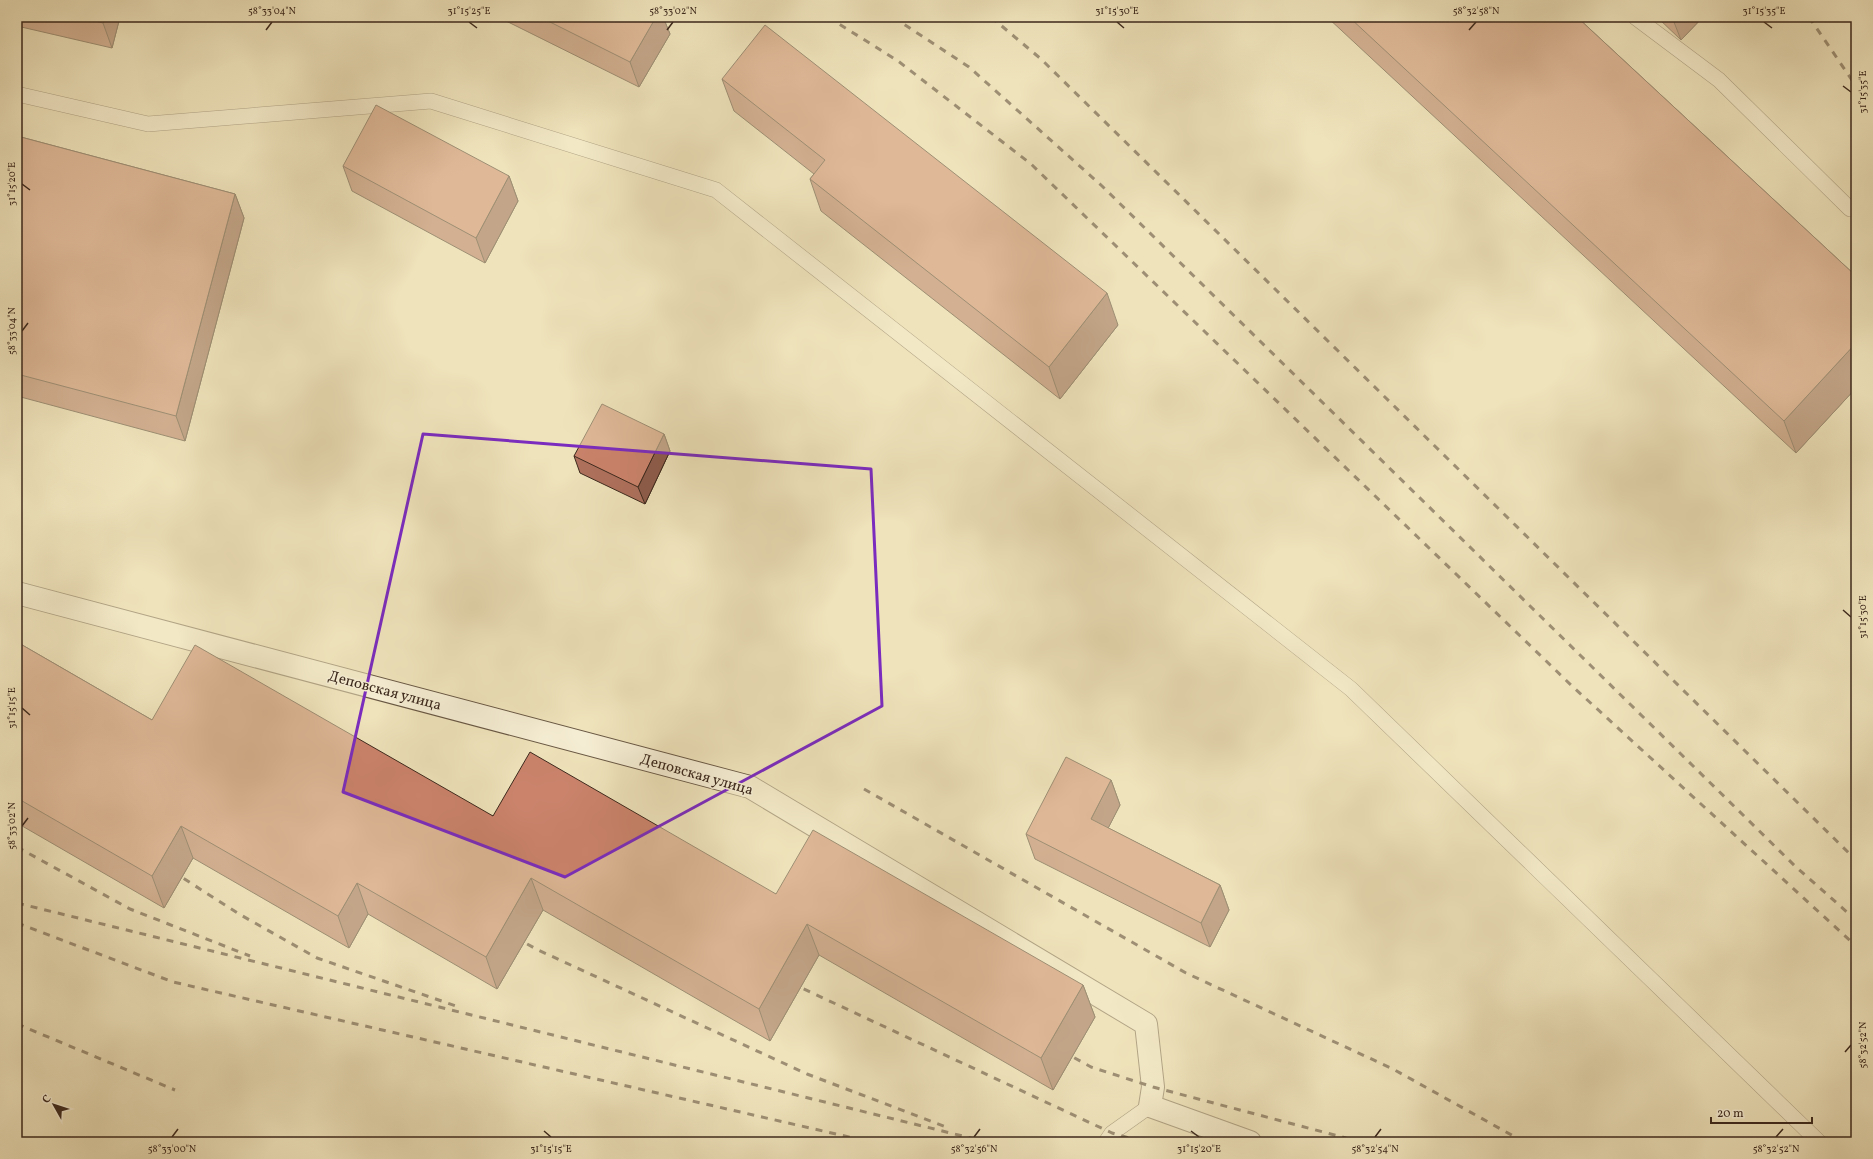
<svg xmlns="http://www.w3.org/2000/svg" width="1873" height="1159" viewBox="0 0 1873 1159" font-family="Vollkorn,serif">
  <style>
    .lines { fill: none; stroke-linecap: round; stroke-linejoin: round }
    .lane-casing { stroke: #695844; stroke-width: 16 }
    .street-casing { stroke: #695844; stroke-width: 24 }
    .lane { stroke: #f5edd3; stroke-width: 15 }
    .street { stroke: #f5edd3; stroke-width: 22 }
    .rail { stroke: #3c291d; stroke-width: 3; stroke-dasharray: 7 7; stroke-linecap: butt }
    .wall { fill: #af715d; stroke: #3c291d }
    .shaded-wall { fill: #8e5c4c; stroke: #3c291d }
    .building { fill: #cb836c; stroke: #3c291d }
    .marked { fill: none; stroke: #7b2cbf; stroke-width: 3; stroke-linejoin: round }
    .ticks { fill: none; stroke: #3c291d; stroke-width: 1.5 }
    .labels { text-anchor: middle; stroke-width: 3; stroke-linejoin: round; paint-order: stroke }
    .street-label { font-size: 15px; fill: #3c291d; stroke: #f5edd3 }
    .neatline { fill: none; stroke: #3c291d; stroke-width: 1.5 }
    .ticks-label { font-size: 10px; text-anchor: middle; fill: #3c291d }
  </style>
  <rect width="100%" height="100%" fill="#efe3bb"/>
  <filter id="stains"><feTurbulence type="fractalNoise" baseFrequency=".005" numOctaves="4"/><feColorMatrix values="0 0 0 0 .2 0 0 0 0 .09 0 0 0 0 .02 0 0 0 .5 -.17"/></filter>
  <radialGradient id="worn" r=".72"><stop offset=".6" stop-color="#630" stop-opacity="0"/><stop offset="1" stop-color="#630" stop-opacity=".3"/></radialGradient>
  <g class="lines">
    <defs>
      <g id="lane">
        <polyline points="1635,17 1719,80 1850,209"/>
        <polyline points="17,94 148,124 431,101 716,190 1351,689 1819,1142"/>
        <polyline points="1106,1142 1112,1133 1150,1106"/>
      </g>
      <polyline id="street" points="17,593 750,787 1146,1024 1153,1087 1150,1106 1250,1142"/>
    </defs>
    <use href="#lane" class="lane-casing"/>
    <use href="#street" class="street-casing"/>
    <use href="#lane" class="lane"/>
    <use href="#street" class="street"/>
    <g class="rail">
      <polyline points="828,17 898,61 1031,164 1571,685 1856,946"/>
      <polyline points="893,17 969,67 1102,186 1795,866 1856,920"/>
      <polyline points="991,17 1041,59 1856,860"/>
      <polyline points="1809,17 1856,86"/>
      <polyline points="864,789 1186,973 1393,1069 1524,1142"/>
      <polyline points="17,847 130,909 250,956"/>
      <polyline points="172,871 239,914 317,958 456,1006"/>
      <polyline points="17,903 987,1142"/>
      <polyline points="17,923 173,982 871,1142"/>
      <polyline points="515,937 536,949 807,1074 946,1127"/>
      <polyline points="791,983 1112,1133 1142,1142"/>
      <polyline points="17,1024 175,1090"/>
      <polyline points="1062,1051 1091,1067 1153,1087 1361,1142"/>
    </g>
  </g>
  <g class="wall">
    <polygon points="17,17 120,17 112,48 17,26"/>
    <polygon points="498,17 663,17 670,34 639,87"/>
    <polygon points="1327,17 1577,17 1856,276 1856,388 1796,453"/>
    <polygon points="1657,17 1703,17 1681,40"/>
    <polygon points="722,79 1118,325 1060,399 821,211 810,179 814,174 734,111"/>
    <polygon points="17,136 235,194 244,218 185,441 17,396"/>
    <polygon points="343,166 509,176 518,201 485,263 352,191"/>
    <polygon points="664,434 670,451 645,504 580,473 574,456"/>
    <polygon points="17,642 152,720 493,816 776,894 1083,985 1095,1017 1053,1090 819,955 770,1041 543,910 497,989 368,914 349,948 193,858 164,908 17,823"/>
    <polygon points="1111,780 1120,805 1108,828 1220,885 1229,910 1210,947 1035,859 1026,834"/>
  </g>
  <g class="shaded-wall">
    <polygon points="105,17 120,17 112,48 103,23"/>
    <polygon points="656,17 663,17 670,34 639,87 630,62"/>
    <polygon points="1672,17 1703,17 1681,40"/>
    <polygon points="509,176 518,201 485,263 476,238"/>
    <polygon points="235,194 244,218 185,441 176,416"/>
    <polygon points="1107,293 1118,325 1060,399 1049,367"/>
    <polygon points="1856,343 1856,388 1796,453 1784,421"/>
    <polygon points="664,434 670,451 645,504 638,487"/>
    <polygon points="1111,780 1120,805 1100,844 1091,819"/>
    <polygon points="181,826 193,858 164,908 152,876"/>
    <polygon points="531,878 543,910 497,989 486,957"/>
    <polygon points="357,883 368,914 349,948 338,916"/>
    <polygon points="1220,885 1229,910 1210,947 1201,923"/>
    <polygon points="807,924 819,955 770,1041 759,1009"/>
    <polygon points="1083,985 1095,1017 1053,1090 1041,1058"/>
  </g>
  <g class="building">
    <polygon points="77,17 105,17 103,23"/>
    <polygon points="540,17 656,17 630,62"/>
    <polygon points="1349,17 1577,17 1856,276 1856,343 1784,421"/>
    <polygon points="765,25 1107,293 1049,367 810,179 825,160 722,79"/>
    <polygon points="376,105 509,176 476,238 343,166"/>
    <polygon points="17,136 235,194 176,416 17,374"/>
    <polygon points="602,404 664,434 638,487 574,456"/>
    <polygon points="17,642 152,720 195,645 493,816 530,752 776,894 813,830 1083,985 1041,1058 807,924 759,1009 531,878 486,957 357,883 338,916 181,826 152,876 17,798"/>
    <polygon points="1066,757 1111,780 1091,819 1220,885 1201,923 1026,834"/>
  </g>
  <path d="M0 0H1873V1159H0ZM 423,434 L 871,469 L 882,706 L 565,877 L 343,792 Z" fill="#efe3bb" fill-opacity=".55" fill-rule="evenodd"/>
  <path class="marked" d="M 423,434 L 871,469 L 882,706 L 565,877 L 343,792 Z"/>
  <path class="ticks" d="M 469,22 L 477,28M 1117,22 L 1124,28M 1764,22 L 1772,28M 266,30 L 272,22M 667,30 L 673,22M 1469,30 L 1476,22M 1843,86 L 1851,92M 22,184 L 30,190M 22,331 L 28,323M 1843,610 L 1851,617M 22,708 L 30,715M 22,826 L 28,818M 1845,1052 L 1851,1045M 544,1131 L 551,1137M 1191,1131 L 1199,1137M 172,1137 L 178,1129M 974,1137 L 980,1129M 1375,1137 L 1381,1129M 1776,1137 L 1783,1129"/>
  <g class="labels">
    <g class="street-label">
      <text transform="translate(385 690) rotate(15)" y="5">Деповская улица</text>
      <text transform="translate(697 774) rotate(16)" y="5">Деповская улица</text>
    </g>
  </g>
  <rect width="1873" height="1159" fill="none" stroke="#efe3bb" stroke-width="44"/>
  <g transform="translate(54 1105) rotate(309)" stroke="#f5edd3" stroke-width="3" paint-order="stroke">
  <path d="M0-3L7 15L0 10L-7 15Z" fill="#3c291d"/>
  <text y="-6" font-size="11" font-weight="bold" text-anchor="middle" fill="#3c291d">С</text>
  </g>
  <path d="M1711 1117v6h101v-6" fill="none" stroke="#3c291d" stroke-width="2"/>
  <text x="1717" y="1117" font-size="12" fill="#3c291d" stroke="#f5edd3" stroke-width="3" paint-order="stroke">20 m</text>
  <rect x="22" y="22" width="1829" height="1115" class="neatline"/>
  <g class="ticks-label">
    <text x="272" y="14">58°33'04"N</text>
    <text x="469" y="14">31°15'25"E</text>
    <text x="673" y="14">58°33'02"N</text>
    <text x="1117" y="14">31°15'30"E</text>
    <text x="1476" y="14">58°32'58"N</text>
    <text x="1764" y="14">31°15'35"E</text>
    <text transform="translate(1862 92) rotate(-90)" y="4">31°15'35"E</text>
    <text transform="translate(11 184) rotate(-90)" y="4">31°15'20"E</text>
    <text transform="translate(11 331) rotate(-90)" y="4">58°33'04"N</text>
    <text transform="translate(1862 617) rotate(-90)" y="4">31°15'30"E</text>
    <text transform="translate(11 708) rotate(-90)" y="4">31°15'15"E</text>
    <text transform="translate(11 826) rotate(-90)" y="4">58°33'02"N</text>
    <text transform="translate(1862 1045) rotate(-90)" y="4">58°32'52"N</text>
    <text x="172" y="1152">58°33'00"N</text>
    <text x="551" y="1152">31°15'15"E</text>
    <text x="974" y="1152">58°32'56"N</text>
    <text x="1199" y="1152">31°15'20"E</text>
    <text x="1375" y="1152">58°32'54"N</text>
    <text x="1776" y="1152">58°32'52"N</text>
  </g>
  <rect width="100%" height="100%" filter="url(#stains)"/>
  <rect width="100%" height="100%" fill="url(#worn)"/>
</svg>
